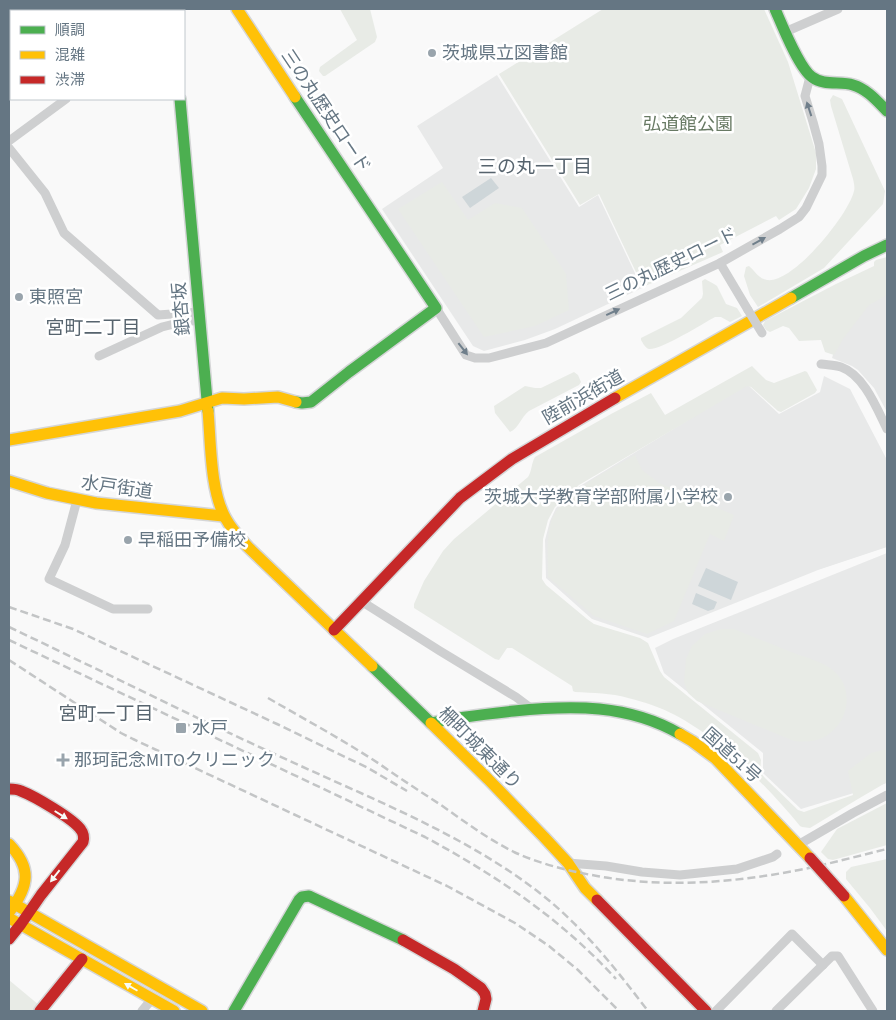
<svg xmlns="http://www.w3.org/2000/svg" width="896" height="1020" viewBox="0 0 896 1020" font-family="'Source Sans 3','Noto Sans JP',sans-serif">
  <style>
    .built { fill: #e8e9e9 }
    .green { fill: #e8ebe6 }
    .water { fill: #ced6d9 }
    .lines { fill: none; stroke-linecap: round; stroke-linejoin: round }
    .fast-casing { stroke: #d5d6d7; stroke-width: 14 }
    .slow-casing { stroke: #d5d6d7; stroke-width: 14 }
    .jam-casing { stroke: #d5d6d7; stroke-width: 14 }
    .street { stroke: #cecfd0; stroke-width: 9 }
    .fast { stroke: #4caf50; stroke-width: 11 }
    .slow { stroke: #ffc107; stroke-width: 11 }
    .jam { stroke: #c62828; stroke-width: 11 }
    .rail { stroke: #c3c5c6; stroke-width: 2.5; stroke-dasharray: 8 4; stroke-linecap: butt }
    .jam-bridge-casing { stroke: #d5d6d6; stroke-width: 14; stroke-linecap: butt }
    .street-bridge { stroke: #cecfd0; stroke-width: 9 }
    .jam-bridge { stroke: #c62828; stroke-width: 11 }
    .oneway { fill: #707f8b }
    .oneway2 { fill: #f6fbf6 }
    .poi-dot { fill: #99a4ac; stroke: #fff; stroke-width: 2 }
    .labels { text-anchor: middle; stroke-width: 5; stroke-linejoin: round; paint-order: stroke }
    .poi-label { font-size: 18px; fill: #657683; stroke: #fff; text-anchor: start }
    .street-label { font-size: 18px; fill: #657683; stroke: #fff }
    .park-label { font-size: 18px; fill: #687a64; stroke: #fff }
    .neighbourhood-label { font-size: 19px; fill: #57646e; stroke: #fff }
  </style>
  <rect width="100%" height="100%" fill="#f9f9f9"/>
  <g class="built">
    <polygon points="497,75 579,207 598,195 642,288 555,329 525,340 484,351 473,346 382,209 443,168 417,126"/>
    <polygon points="887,294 887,412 874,388 858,370 852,366 832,358 839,333 860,305"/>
    <polygon points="824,376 850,389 887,460 887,547 818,570 648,638 592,619 546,578 545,540 550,521 556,508 580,486 747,384 779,414 820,392"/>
    <polygon points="887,553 887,783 801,809 763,773 763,753 664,673 655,648 673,639"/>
  </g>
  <g class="green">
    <polygon points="340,9 370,9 377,37 375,42 325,76 323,76 319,71 320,67 357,40"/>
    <polygon points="603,9 764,9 788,62 816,153 816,169 809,188 796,209 779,220 776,216 720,245 723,252 643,287 599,194 580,205 499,74"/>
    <path d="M 833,95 L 842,99 L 885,191 L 883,204 L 824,268 L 758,307 L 750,295 L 744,276 L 746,267 L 749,266 C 755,271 759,279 767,280 C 793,284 849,214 854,191 C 855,188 854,183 853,179 L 831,106 L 830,100 Z"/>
    <polygon points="442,182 468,220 495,203 522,208 566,274 569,310 535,326 484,337 398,209"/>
    <polygon points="887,257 887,295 869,305 843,339 834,355 825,352 821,340 799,341 789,328 783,326 770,332 766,330 763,325 765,321 836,284 874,266 874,262 876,260"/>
    <path d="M 705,279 L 714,284 L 717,286 L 726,304 L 737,308 L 742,316 L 730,322 L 721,317 L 715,317 C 702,324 661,350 649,349 C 645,348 643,343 641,340 L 641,338 L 681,318 L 702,298 L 703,294 L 702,281 Z"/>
    <path d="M 752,366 L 766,380 L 774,383 L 805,371 L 807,372 L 817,390 L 815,393 L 781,412 L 778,411 L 751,387 L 747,386 L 579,485 L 555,507 L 548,520 L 543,539 L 542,579 L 546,585 L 587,619 L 594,624 L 640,638 L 648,643 L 660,671 L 664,677 L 758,753 L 761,760 L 760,772 L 765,778 L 798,810 L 804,812 L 853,795 L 848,771 L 871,753 L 887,749 L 887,782 L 858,799 L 810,828 L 802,827 L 800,826 C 766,785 722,740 675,715 C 660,707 644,702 628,698 C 611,693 593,693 575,692 L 573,691 L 572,686 L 512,648 L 507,648 L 499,660 L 495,659 L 414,608 L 414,604 L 424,581 L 443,551 L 454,539 L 528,477 C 532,471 531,464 535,457 L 611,414 L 651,393 L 665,415 Z"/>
    <path d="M 574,372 L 578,375 L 581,382 L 579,385 L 529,411 C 521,417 519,428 510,432 L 495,413 L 494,406 L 525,386 L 535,388 L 541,388 Z"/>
    <path d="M 635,455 L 642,470 L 659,483 L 734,515 L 724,541 L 710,534 L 674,621 L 647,634 L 594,616 L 548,577 C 548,559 546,539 551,522 C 559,494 610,470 635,455 Z"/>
    <path d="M 721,629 L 734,629 C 753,637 772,644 791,652 C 806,658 827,662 838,675 C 850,689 849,711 838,725 C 826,740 813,743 794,741 L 697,701 L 688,693 L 684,682 L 686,659 L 692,646 L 705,634 Z"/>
    <polygon points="887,803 887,845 833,860 828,859 821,852 837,829"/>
    <polygon points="887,859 887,931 870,908 846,879 846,872 851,867"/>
    <polygon points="9,980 39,1005 34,1011 9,1011"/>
  </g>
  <g class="water">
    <polygon points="491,178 499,188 470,208 462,197"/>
    <polygon points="706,568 738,582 731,600 698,586"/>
    <polygon points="696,593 717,602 714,609 708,611 692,604"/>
  </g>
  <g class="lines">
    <defs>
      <g id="fast">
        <path d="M 775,9 C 782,25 799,68 812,77 C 824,86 840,81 853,85 C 867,89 877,101 887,111"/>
        <polyline points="295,97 436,308 349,372 311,402 302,403 296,402"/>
        <polyline points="180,99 208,411"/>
        <polyline points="791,298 864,256 887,245"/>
        <path d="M 372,666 L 431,723 C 458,717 486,714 514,711 C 572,705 628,704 680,734"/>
        <polyline points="234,1011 299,900 302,897 309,896 403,940"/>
      </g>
      <g id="slow">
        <polyline points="237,9 295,97"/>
        <polyline points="615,398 791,298"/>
        <path d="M 208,411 C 211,444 210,491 226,519 C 232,530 240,538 248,547 L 372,666"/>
        <polyline points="9,440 180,411 222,398 244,399 278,397 296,402"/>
        <polyline points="9,481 47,493 96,503 223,516"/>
        <polyline points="431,723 488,779 544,837 568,863 585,888 597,900"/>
        <polyline points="680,734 692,741 715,758 810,858"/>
        <path d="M 9,844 C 32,868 29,886 10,911"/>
        <polyline points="844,896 887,950"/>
        <polyline points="9,901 202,1011"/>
        <polyline points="9,918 174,1011"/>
      </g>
      <g id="jam">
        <polyline points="173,9 173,11"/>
        <polyline points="334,630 460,498 512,459 615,398"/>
        <path d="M 9,789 C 13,789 17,789 21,791 C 34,796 74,819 81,830 C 84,834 84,838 83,842 L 41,895 L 21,924 L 9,939"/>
        <polyline points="597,900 706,1011"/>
        <polyline points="403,940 454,969 481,988 485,994 486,999 483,1011"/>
        <polyline points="40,1011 82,959"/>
      </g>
    </defs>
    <use href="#fast" class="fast-casing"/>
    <use href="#slow" class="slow-casing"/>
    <use href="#jam" class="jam-casing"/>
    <g class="street">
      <polyline points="125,9 127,11"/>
      <polyline points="99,11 102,9"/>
      <polyline points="785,32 838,9"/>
      <polyline points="9,141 66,99"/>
      <polyline points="9,148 45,193 64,233 158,315 199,312"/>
      <polyline points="720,263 748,310"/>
      <polyline points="436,308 466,355 475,358 489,358 546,343 720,263 780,229 799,217 806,208 822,175 822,166 819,144 813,122 805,96 810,77"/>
      <polyline points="99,356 162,327 182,322 200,320"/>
      <path d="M 821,364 C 828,365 835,365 841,367 C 864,375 877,409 887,429"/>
      <polyline points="77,500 65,545 49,579 113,609 148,609"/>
      <polyline points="361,601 440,651 516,697 532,709"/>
      <polyline points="798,845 853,813 887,795"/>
      <polyline points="568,863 606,866 642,872 680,875 737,869 773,857 777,854"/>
      <polyline points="142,1011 152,999"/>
      <polyline points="716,1011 792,934 823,965"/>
      <polyline points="776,1011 832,956 838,956 873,1011"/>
    </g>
    <use href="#fast" class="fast"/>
    <use href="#slow" class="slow"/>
    <use href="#jam" class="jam"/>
    <g class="rail">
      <polyline points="9,607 73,629 277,724 368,768 407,791"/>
      <path d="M 9,627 C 102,671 195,718 290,761 C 374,800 467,836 541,894 C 584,928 615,968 648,1011"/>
      <path d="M 9,640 L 425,837 C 497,876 560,918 616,979"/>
      <polyline points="9,660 121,733 133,739 447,886 515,923 549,946 578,970 619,1011"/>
      <path d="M 268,698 C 306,720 345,741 381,765 C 401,779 421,792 441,805 C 465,822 488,839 514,852 C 540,864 569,871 597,876 C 664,888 732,883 799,870 C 829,864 858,856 887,849"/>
    </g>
    <defs>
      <polyline id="jam-bridge" points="810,858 844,896"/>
    </defs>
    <use href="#jam-bridge" class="jam-bridge-casing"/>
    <polyline class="street-bridge" points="748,310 762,333"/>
    <use href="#jam-bridge" class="jam-bridge"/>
  </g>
  <defs><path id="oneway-solid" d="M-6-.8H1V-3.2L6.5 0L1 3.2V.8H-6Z" transform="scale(1.25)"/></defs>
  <g class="oneway">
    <use href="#oneway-solid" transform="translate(809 109) rotate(-108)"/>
    <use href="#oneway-solid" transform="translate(759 241) rotate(-29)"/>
    <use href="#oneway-solid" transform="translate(613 312) rotate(-25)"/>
    <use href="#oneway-solid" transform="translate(463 349) rotate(52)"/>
  </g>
  <g class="oneway2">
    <use href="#oneway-solid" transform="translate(61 815) rotate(32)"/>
    <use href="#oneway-solid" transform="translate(55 876) rotate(128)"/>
    <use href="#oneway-solid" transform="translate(131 987) rotate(-150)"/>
  </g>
  <g class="poi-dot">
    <circle cx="432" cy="53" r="5"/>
    <circle cx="19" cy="297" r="5"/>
    <circle cx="728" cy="497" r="5"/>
    <circle cx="128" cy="540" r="5"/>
    <rect x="175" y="722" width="12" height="12" rx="2.5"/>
    <path d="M60.5 752.5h5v5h5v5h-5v5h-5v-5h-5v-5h5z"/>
  </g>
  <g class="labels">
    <g class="poi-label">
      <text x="442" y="59">茨城県立図書館</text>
      <text x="29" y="303">東照宮</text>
      <text x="718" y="503" text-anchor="end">茨城大学教育学部附属小学校</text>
      <text x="138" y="546">早稲田予備校</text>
      <text x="192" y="734">水戸</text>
      <text x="74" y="766">那珂記念MITOクリニック</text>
    </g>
    <g class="street-label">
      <text transform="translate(326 111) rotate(56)" y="6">三の丸歴史ロード</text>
      <text transform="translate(671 264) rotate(-26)" y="6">三の丸歴史ロード</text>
      <text transform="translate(181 309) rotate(-95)" y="6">銀杏坂</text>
      <text transform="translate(583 397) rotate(-30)" y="6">陸前浜街道</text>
      <text transform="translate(117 487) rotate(8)" y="6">水戸街道</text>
      <text transform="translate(480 748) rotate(45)" y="6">柵町城東通り</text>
      <text transform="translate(732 755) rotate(42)" y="6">国道51号</text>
    </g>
    <g class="park-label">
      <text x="688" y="130">弘道館公園</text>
    </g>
    <g class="neighbourhood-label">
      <text x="535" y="173">三の丸一丁目</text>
      <text x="93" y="334">宮町二丁目</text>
      <text x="106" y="720">宮町一丁目</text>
    </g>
  </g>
  <rect width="896" height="1020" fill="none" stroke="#657683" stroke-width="20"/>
  <rect x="10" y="10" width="175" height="90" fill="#ffffff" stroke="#c1c8cd"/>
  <rect x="20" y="26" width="25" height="8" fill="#4caf50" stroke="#c1c8cd"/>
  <text x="55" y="35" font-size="15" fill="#657683">順調</text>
  <rect x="20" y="51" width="25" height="8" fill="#ffc107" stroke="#c1c8cd"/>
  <text x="55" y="60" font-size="15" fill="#657683">混雑</text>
  <rect x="20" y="76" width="25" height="8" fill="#c62828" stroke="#c1c8cd"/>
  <text x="55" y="85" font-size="15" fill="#657683">渋滞</text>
</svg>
